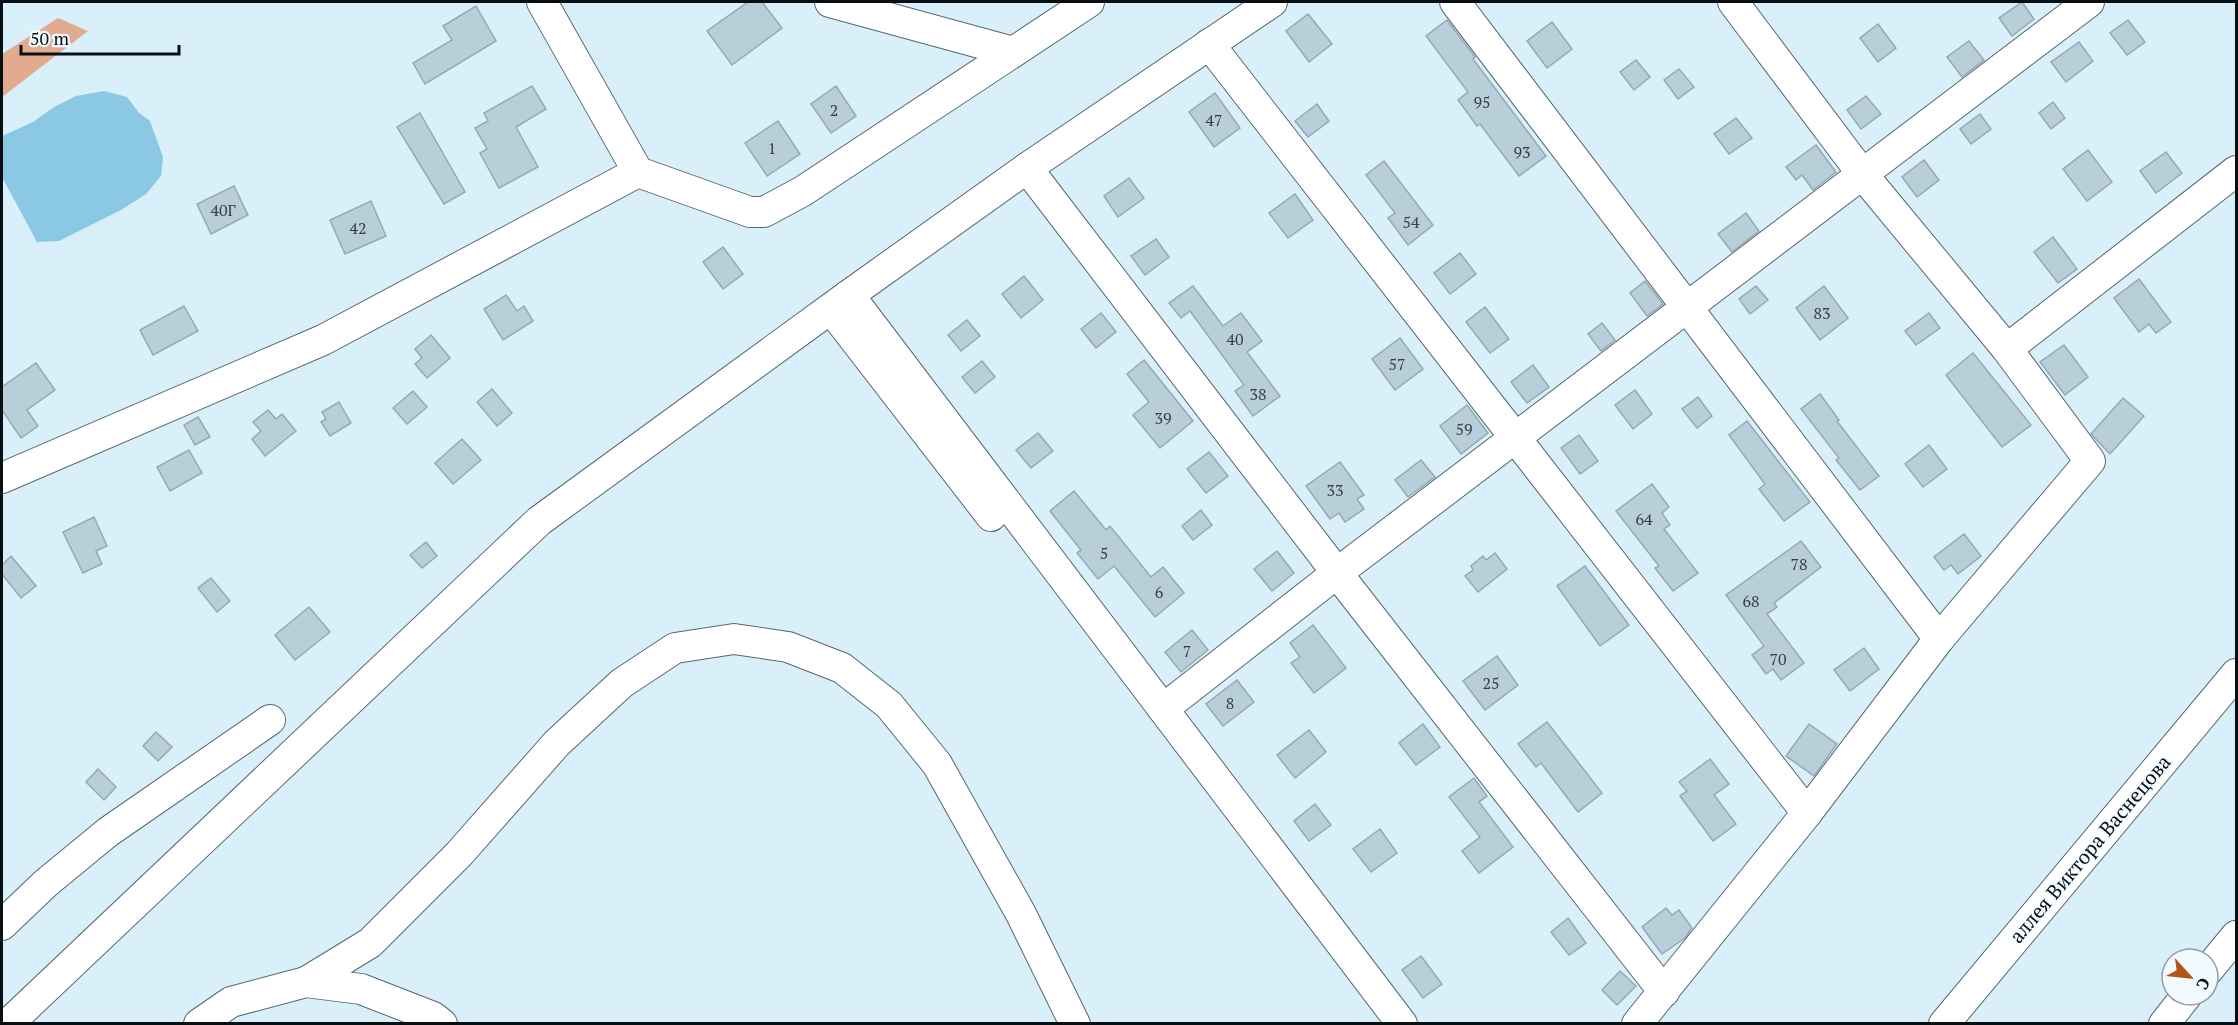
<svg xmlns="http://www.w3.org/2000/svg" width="2238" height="1025" viewBox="0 0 2238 1025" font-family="'PT Serif',serif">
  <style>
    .forest { fill: #e1ab90 }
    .water { fill: #8ac8e3 }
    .building { fill: #b8ced8; stroke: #95a9b3; stroke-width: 1.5 }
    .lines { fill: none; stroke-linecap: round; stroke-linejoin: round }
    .minor-casing { stroke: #556871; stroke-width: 32 }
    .minor { stroke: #fff; stroke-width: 30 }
    .labels { text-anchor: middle; stroke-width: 4.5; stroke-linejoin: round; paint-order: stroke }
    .number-label { font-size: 16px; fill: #343f44 }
    .street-label { font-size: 20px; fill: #080f13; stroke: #f1fafe }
  </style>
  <rect width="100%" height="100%" fill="#d9eff9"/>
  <polygon class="forest" points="58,18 88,31 2,97 2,54"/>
  <polygon class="water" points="104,91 127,97 139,113 150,121 163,157 161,176 146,194 121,210 59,241 37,242 2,177 2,136 33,122 54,107 76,96"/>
  <g class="building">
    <polygon points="748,2 762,2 782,28 732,65 707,31"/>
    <polygon points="2022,2 2034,19 2012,36 1999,18"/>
    <polygon points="476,6 496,41 425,84 413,63 452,40 443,26"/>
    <polygon points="1308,14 1332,44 1309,62 1286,31"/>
    <polygon points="1447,20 1475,57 1473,59 1546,156 1519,176 1480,124 1477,126 1458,100 1468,92 1426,36"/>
    <polygon points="2128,20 2145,42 2127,55 2110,33"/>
    <polygon points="1552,22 1572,49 1547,68 1527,41"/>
    <polygon points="1878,24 1896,48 1878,62 1860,38"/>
    <polygon points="1969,41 1984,60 1962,77 1947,57"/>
    <polygon points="2079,42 2093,61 2066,82 2051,62"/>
    <polygon points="1636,60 1650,77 1634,90 1620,72"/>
    <polygon points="1679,69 1694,87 1678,99 1664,80"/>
    <polygon points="532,86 546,109 516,127 538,167 499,188 480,153 487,149 475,128 488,121 484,113"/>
    <polygon points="836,86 856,116 831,133 811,104"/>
    <polygon points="1215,93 1240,128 1214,147 1189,112"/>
    <polygon points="1866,96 1881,114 1861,129 1847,110"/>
    <polygon points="2053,102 2065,118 2051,129 2039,113"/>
    <polygon points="1317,104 1329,121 1308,137 1295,121"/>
    <polygon points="420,113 465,192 444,204 397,127"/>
    <polygon points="1980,114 1991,129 1971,144 1960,129"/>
    <polygon points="1736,118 1752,138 1729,154 1714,134"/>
    <polygon points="778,121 800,154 767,176 745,143"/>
    <polygon points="1816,145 1836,172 1813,190 1802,175 1796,180 1786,167"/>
    <polygon points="2088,150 2112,182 2087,201 2063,169"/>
    <polygon points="2166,152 2182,173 2156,193 2140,171"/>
    <polygon points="1924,160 1939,180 1917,197 1902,177"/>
    <polygon points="1384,161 1433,225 1408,245 1388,218 1395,213 1366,175"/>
    <polygon points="1129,178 1144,198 1118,217 1104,196"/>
    <polygon points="234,186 248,215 211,234 197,204"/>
    <polygon points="1295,194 1313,220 1288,238 1269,213"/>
    <polygon points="371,201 386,236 345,254 330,220"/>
    <polygon points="1746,213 1759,231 1732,252 1718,234"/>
    <polygon points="2053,237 2077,269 2058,283 2034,252"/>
    <polygon points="1156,239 1169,257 1145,275 1131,256"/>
    <polygon points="723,247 743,274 723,289 703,262"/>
    <polygon points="1460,253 1476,274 1450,294 1434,273"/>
    <polygon points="1024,276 1043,300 1021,318 1002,294"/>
    <polygon points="2139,279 2171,322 2156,333 2149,324 2139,332 2114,298"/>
    <polygon points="1645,281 1663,304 1647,316 1630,293"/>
    <polygon points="1193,286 1223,326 1241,313 1262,341 1247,352 1280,396 1253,416 1235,391 1244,385 1190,311 1181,318 1169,303"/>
    <polygon points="1756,286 1768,300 1750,314 1739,299"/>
    <polygon points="1824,286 1848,318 1820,340 1796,308"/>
    <polygon points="506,295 517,311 524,306 533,321 503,340 484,309"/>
    <polygon points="184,306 198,331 153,355 140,330"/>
    <polygon points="1485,307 1509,339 1490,353 1466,322"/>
    <polygon points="1101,313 1116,332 1096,348 1081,329"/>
    <polygon points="1929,313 1940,328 1916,345 1905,331"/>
    <polygon points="967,320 980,336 961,351 948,335"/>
    <polygon points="1602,323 1615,340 1601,351 1588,334"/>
    <polygon points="431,335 450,358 427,378 415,364 422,358 415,349"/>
    <polygon points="1400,338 1423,369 1395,390 1372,359"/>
    <polygon points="2064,345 2088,377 2065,395 2040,362"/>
    <polygon points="1973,353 2031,425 2002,447 1946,375"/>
    <polygon points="1144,360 1193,421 1160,448 1133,415 1149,402 1127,374"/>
    <polygon points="982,361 995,377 975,393 962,377"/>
    <polygon points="36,363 55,390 27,410 38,426 21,438 2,410 2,387"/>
    <polygon points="1533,365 1549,387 1527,403 1511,382"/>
    <polygon points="492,389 512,413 497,426 477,402"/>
    <polygon points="1635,390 1652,414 1633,429 1615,405"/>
    <polygon points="413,391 427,407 407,424 393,408"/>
    <polygon points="1820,394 1839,420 1837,421 1879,476 1860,490 1836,460 1839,458 1801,409"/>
    <polygon points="1698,397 1712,416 1697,428 1682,409"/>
    <polygon points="2123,398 2144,416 2110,454 2091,434"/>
    <polygon points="339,402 351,423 330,436 321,422 326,419 322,412"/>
    <polygon points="1467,405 1488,433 1461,454 1440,426"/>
    <polygon points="268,410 276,419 282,414 296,431 265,456 252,439 261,431 253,422"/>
    <polygon points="198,417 210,437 195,445 184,425"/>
    <polygon points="1747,421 1810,502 1784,521 1759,489 1765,484 1729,435"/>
    <polygon points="1038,433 1053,451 1031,468 1016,450"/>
    <polygon points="1579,435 1598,461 1580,474 1561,448"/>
    <polygon points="462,439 481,460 453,484 435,463"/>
    <polygon points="1929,445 1947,469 1923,487 1905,464"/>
    <polygon points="189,450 202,473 170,491 157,467"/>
    <polygon points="1209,452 1228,476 1206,493 1187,469"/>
    <polygon points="1421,460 1435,477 1408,497 1395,480"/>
    <polygon points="1340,462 1364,495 1357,499 1364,509 1345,522 1339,513 1330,519 1306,486"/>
    <polygon points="1652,484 1669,507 1662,513 1670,525 1664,529 1698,573 1673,591 1655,568 1659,566 1616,511"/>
    <polygon points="1074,491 1106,530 1110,526 1151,577 1163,567 1184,593 1155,617 1114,566 1098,579 1077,553 1081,550 1050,511"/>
    <polygon points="1201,510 1212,525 1193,540 1182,526"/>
    <polygon points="94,517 107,546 96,551 102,564 83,573 63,532"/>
    <polygon points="1964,534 1981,556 1958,574 1951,565 1944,570 1934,557"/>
    <polygon points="1801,541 1821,567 1774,603 1777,607 1767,614 1804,663 1781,680 1773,669 1766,674 1752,655 1764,646 1726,595"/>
    <polygon points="426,542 437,556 422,568 410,555"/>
    <polygon points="1277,551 1294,573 1272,591 1254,569"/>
    <polygon points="1495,553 1507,569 1478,592 1465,576 1473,570 1471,566 1483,556 1486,560"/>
    <polygon points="11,556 36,586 21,598 2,574 2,565"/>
    <polygon points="1585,566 1629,625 1600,646 1557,586"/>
    <polygon points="211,578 230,601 217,612 198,588"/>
    <polygon points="309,607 330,632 295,660 275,635"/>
    <polygon points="1313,625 1346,668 1314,693 1291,663 1300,657 1290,643"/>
    <polygon points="1192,630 1208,650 1181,672 1165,652"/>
    <polygon points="1864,648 1879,669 1850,691 1834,670"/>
    <polygon points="1497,656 1518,685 1485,710 1463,681"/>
    <polygon points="1237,680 1254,702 1223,726 1206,704"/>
    <polygon points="1547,722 1602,793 1578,812 1541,763 1536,767 1518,744"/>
    <polygon points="1423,724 1440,747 1416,765 1399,743"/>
    <polygon points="1809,724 1837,744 1814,776 1786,756"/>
    <polygon points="1309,730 1326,752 1295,778 1277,755"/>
    <polygon points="156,732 172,747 158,761 143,746"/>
    <polygon points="1710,759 1729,784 1714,795 1736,824 1713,841 1680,796 1687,791 1679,782"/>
    <polygon points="98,769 116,787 104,800 86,782"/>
    <polygon points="1474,778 1487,796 1479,802 1513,847 1479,873 1462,851 1480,837 1449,797"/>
    <polygon points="1315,804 1331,825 1309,841 1294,821"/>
    <polygon points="1380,829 1397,853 1371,872 1353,849"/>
    <polygon points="1666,908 1672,915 1679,910 1692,928 1685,938 1662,954 1642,927"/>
    <polygon points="1568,918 1586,943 1569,955 1551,932"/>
    <polygon points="1421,956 1442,984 1423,998 1402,970"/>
    <polygon points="1620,971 1636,986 1617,1005 1602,990"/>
  </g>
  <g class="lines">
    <defs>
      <g id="minor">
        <polyline points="542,2 638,172 750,212 764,212 803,191 1089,2"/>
        <polyline points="830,2 1013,52"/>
        <polyline points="1455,2 1939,639"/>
        <polyline points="1209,44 1807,813"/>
        <polyline points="1027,168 1337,573 1664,992"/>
        <polyline points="849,295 1402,1024"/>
        <polyline points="831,309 991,516"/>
        <polyline points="2007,349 2236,171"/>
        <polyline points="2,478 323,340 638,172"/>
        <polyline points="1163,709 1337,573 2089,2"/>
        <polyline points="2,925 46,883 108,832 270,720"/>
        <polyline points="2208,970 2236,936"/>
        <polyline points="306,982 370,943 459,854 557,743 622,683 675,648 734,639 788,647 842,668 889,705 937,764 1021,914 1075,1024"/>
        <polyline points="8,1024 539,521 849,295 1027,168 1272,2"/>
        <polyline points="199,1024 231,1002 306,982 361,989 433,1017 442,1024"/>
        <polyline points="1637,1024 1807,813 1939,639 2090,461 2007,349 1863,175 1733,2"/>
        <polyline points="1944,1024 2236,674"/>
        <polyline points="2164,1024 2187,995"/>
      </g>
    </defs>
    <use href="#minor" class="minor-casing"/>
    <use href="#minor" class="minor"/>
  </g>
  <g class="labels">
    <g class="number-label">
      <text x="1482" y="108">95</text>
      <text x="834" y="116">2</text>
      <text x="1214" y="126">47</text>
      <text x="772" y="154">1</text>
      <text x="1522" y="158">93</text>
      <text x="223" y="216">40Г</text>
      <text x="1411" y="228">54</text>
      <text x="358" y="234">42</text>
      <text x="1822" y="319">83</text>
      <text x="1235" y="345">40</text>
      <text x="1397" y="370">57</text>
      <text x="1258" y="400">38</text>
      <text x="1163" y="424">39</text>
      <text x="1464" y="435">59</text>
      <text x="1335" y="496">33</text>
      <text x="1644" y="525">64</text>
      <text x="1104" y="559">5</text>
      <text x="1799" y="570">78</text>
      <text x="1159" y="598">6</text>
      <text x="1751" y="607">68</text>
      <text x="1187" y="657">7</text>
      <text x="1778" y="665">70</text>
      <text x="1491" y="689">25</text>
      <text x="1230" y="709">8</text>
    </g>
    <g class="street-label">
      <text transform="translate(2090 849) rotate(-50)" y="7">аллея Виктора Васнецова</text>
    </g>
  </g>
  <rect width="2238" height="1025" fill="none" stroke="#080f13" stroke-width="6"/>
  <g transform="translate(2190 977) rotate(117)"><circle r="28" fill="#f1fafe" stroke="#949ca0" stroke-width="1.5"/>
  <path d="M0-4.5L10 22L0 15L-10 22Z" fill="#b45313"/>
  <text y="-9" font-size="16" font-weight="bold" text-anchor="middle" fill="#080f13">С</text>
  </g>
  <path d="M21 45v9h158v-9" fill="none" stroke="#080f13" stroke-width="3"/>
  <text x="30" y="45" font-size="18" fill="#080f13" stroke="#f1fafe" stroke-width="4.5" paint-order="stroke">50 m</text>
</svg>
